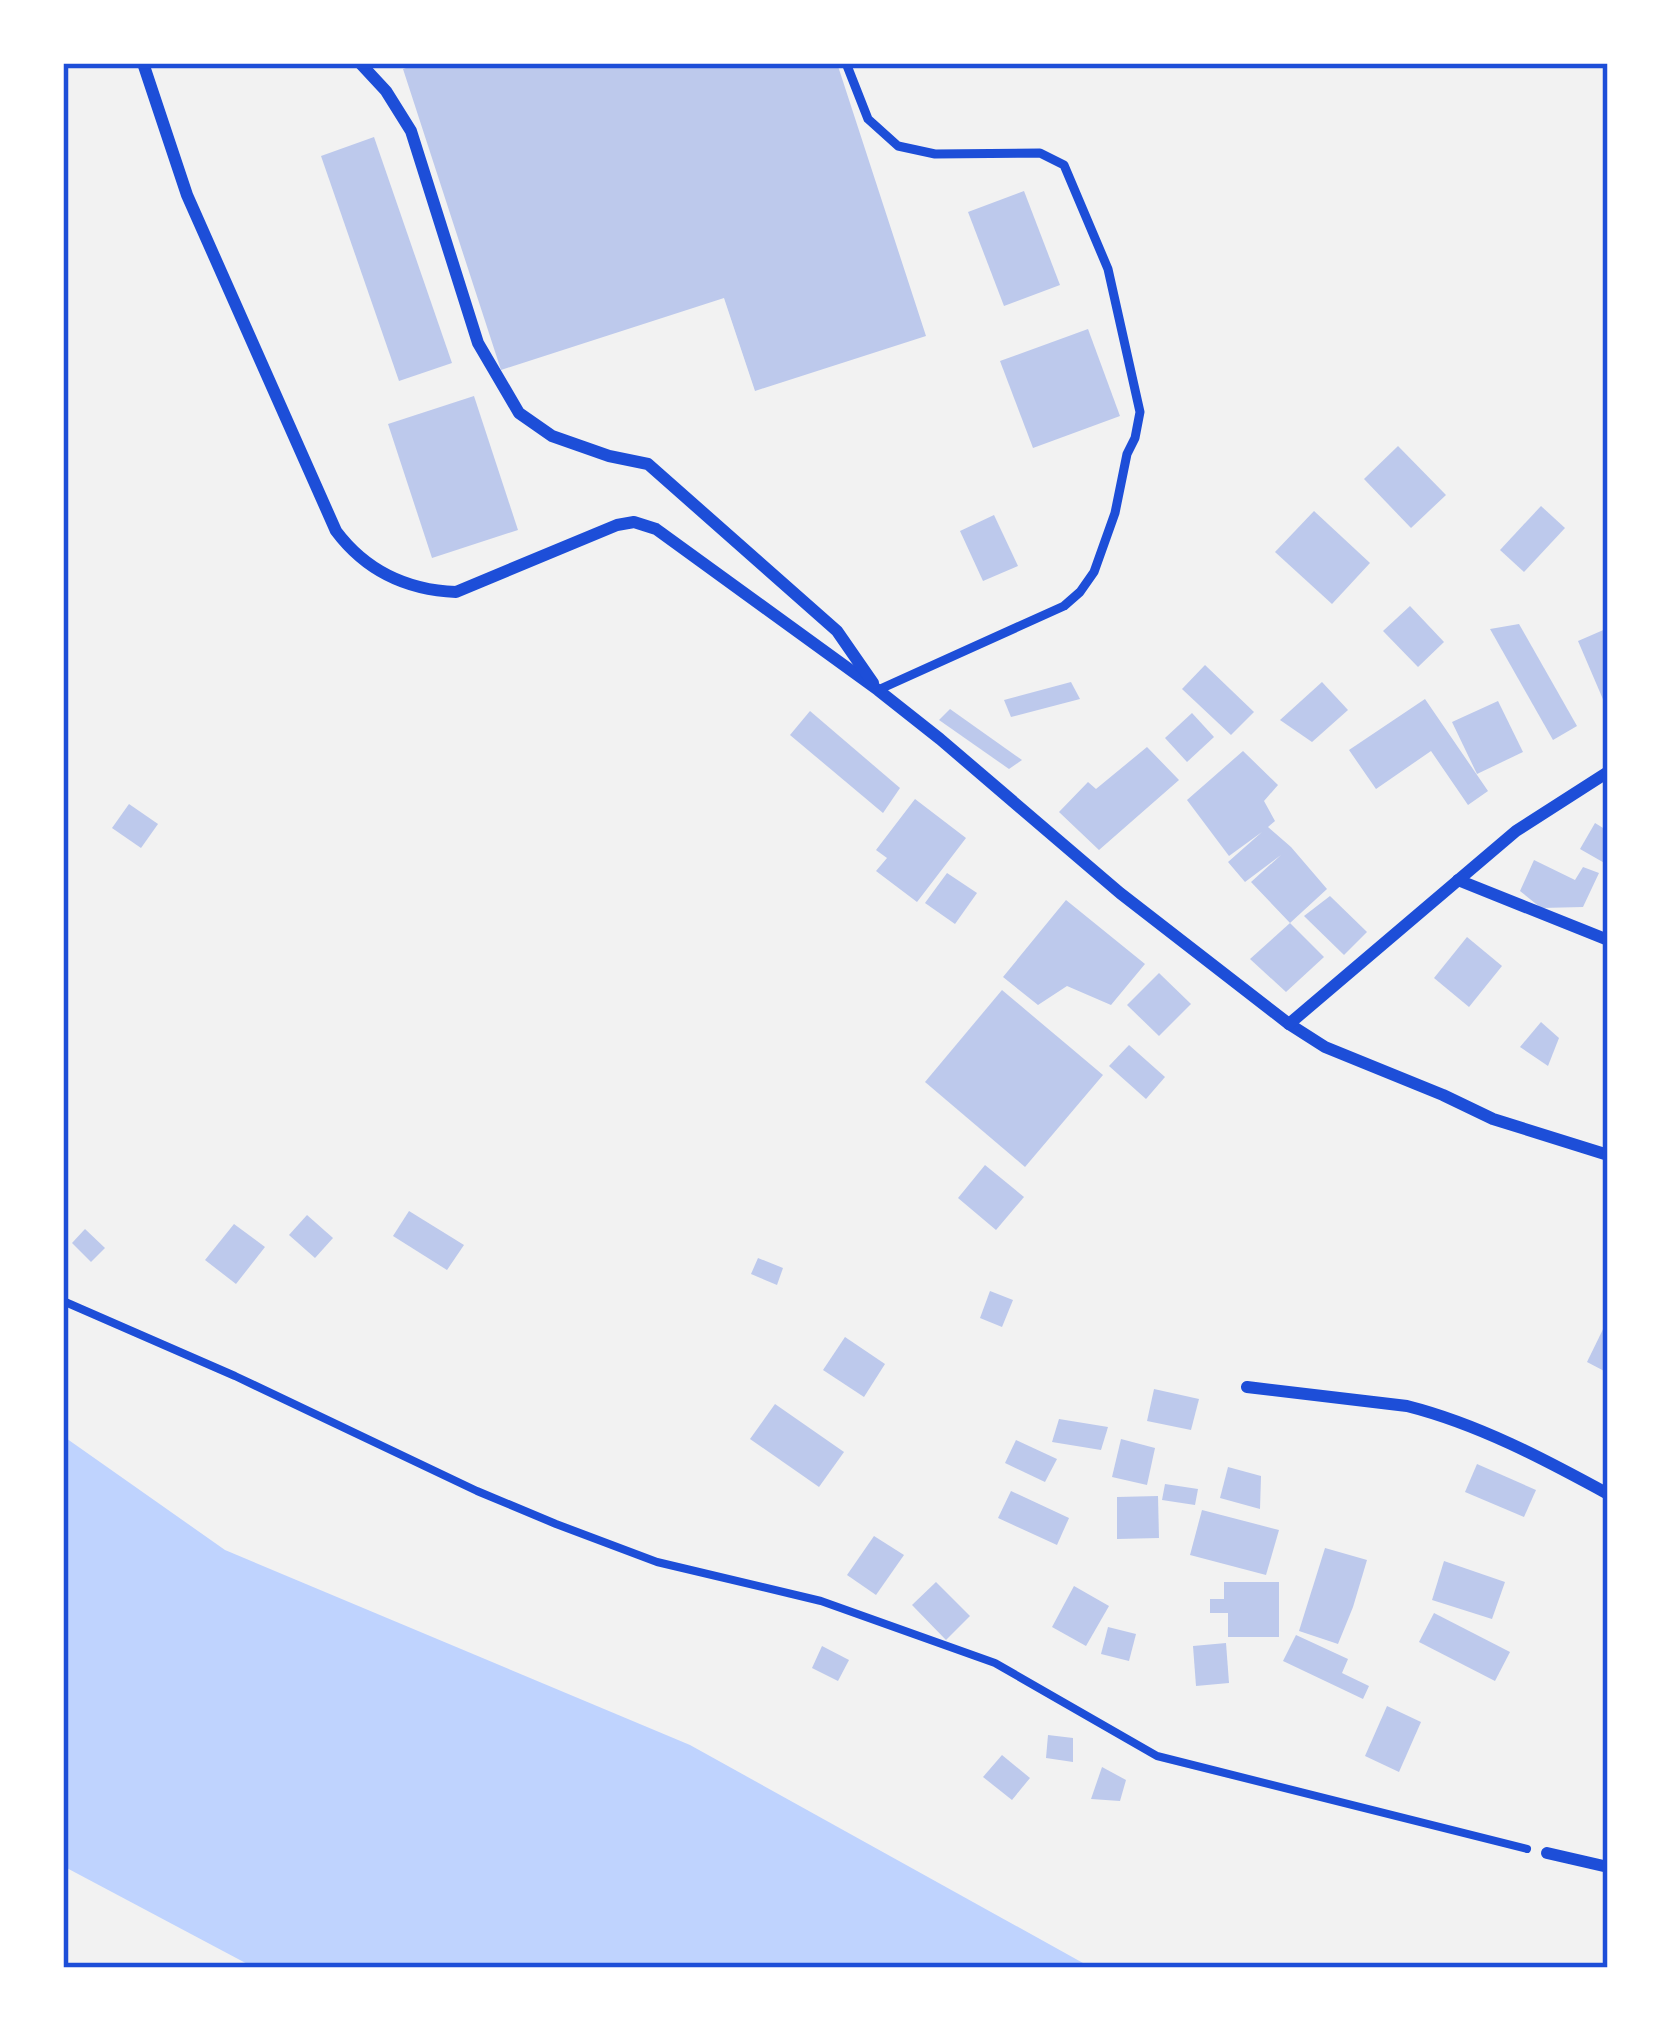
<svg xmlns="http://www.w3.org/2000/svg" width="1671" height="2031" viewBox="0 0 1671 2031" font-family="'Public Sans',sans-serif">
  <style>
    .water { fill: #bfd3fe }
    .building { fill: #bdc9ec }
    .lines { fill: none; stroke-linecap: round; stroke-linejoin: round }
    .path { stroke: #1d4ed8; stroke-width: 8 }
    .service { stroke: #1d4ed8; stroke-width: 9 }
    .minor { stroke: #1d4ed8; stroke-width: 12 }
    .neatline { fill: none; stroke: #1d4ed8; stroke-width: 4.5 }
  </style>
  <rect width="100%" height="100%" fill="#f2f2f2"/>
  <polygon class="water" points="63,1436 225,1550 690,1745 1092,1968 255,1968 63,1866"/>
  <g class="building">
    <polygon points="421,63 837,63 926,336 755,391 724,298 501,370 403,69"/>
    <polygon points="374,137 452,363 399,381 321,156"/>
    <polygon points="1024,191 1060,285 1004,306 968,212"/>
    <polygon points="1088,329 1120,416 1033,448 1000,361"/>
    <polygon points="474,396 518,530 432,558 388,424"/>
    <polygon points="1398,446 1446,495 1411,528 1364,479"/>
    <polygon points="1541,506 1565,528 1524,572 1500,550"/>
    <polygon points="1314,511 1370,563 1332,604 1275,552"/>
    <polygon points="994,515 1018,566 983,581 960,531"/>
    <polygon points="1410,606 1444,642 1418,667 1383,631"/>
    <polygon points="1519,624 1577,726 1553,740 1490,629"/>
    <polygon points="1608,628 1608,711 1578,641"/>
    <polygon points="1205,665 1254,712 1231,735 1182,689"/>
    <polygon points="1071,682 1080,699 1011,717 1004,700"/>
    <polygon points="1322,682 1348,710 1312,742 1280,720"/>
    <polygon points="1425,699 1488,791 1468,805 1431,751 1376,789 1349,750"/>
    <polygon points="1498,701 1523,752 1477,774 1452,722"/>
    <polygon points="950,709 1022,760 1009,769 939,720"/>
    <polygon points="810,711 900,788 883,813 790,735"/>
    <polygon points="1192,713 1214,737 1187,762 1165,738"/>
    <polygon points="1147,747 1179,780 1099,850 1059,812 1088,782 1096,789"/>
    <polygon points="1243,751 1278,785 1264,801 1275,821 1268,827 1291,847 1327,889 1290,923 1251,882 1281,855 1245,882 1228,862 1262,832 1229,856 1187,800"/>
    <polygon points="915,799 966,838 917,902 876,871 887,858 876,850"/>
    <polygon points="129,804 158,824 141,848 112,828"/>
    <polygon points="1595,823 1608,831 1608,865 1580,849"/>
    <polygon points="1534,860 1575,880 1583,867 1599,873 1583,907 1541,908 1520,891"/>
    <polygon points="947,873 977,893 955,924 925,903"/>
    <polygon points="1330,896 1367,932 1344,955 1304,916"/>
    <polygon points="1066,900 1145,964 1111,1005 1067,986 1038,1005 1003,977"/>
    <polygon points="1290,923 1324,957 1286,992 1250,959"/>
    <polygon points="1467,937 1502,966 1469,1007 1434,978"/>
    <polygon points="1159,973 1191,1004 1159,1036 1127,1005"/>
    <polygon points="1002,990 1103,1075 1025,1167 925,1082"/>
    <polygon points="1541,1022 1559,1038 1548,1066 1520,1047"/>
    <polygon points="1129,1045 1165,1077 1146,1099 1109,1066"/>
    <polygon points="985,1165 1024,1197 996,1230 958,1198"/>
    <polygon points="409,1211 464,1245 447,1270 393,1236"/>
    <polygon points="307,1215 333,1238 315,1258 289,1235"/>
    <polygon points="234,1224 265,1247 236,1284 205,1260"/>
    <polygon points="85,1229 105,1248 91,1262 72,1243"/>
    <polygon points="758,1258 783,1268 777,1285 751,1274"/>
    <polygon points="990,1291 1013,1300 1002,1327 980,1318"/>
    <polygon points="1608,1319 1608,1373 1587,1362"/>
    <polygon points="845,1337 885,1364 864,1397 823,1370"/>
    <polygon points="1154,1389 1199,1399 1191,1430 1147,1421"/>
    <polygon points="775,1404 844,1452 819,1487 750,1439"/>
    <polygon points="1059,1419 1108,1427 1101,1450 1052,1442"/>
    <polygon points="1121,1439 1155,1448 1147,1485 1112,1477"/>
    <polygon points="1016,1440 1057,1459 1045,1482 1005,1463"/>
    <polygon points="1477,1464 1536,1490 1524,1517 1465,1492"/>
    <polygon points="1228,1467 1261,1476 1260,1509 1220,1498"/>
    <polygon points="1165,1484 1198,1489 1195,1505 1162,1500"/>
    <polygon points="1011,1491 1069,1518 1057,1545 998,1518"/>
    <polygon points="1158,1496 1159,1538 1117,1539 1117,1497"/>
    <polygon points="1202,1510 1279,1530 1266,1575 1190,1555"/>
    <polygon points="874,1536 904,1555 876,1595 847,1575"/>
    <polygon points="1325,1548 1367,1560 1353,1607 1338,1644 1299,1631"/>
    <polygon points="1444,1561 1505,1582 1492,1619 1432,1600"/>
    <polygon points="936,1582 970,1616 946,1640 912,1605"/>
    <polygon points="1224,1582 1279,1582 1279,1637 1228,1637 1228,1613 1210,1613 1210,1599 1224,1599"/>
    <polygon points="1074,1586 1109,1606 1086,1646 1052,1627"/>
    <polygon points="1434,1613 1510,1652 1495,1681 1419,1642"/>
    <polygon points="1108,1627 1136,1634 1129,1661 1101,1654"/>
    <polygon points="1296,1635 1348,1659 1342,1673 1369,1686 1363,1699 1283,1661"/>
    <polygon points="1226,1643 1229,1683 1196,1686 1193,1646"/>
    <polygon points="822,1646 849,1660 838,1681 812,1668"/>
    <polygon points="1387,1706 1421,1722 1399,1772 1365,1756"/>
    <polygon points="1048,1735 1073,1738 1073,1762 1046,1758"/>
    <polygon points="1002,1755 1030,1778 1012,1800 983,1777"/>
    <polygon points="1102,1767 1126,1780 1120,1801 1091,1799"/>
  </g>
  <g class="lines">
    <polyline class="path" points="63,1301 235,1376 477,1491 556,1524 657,1562 821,1601 995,1663 1157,1756 1527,1849"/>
    <polyline class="service" points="846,63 868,119 898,146 935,154 1040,153 1064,165 1108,269 1140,412 1135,438 1127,454 1115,513 1094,572 1080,592 1064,606 878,690"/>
    <g class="minor">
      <path d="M 143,63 L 187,195 L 336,531 C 366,571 406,590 456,592 L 617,525 L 634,522 L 656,529 L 878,690 L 940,739 L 1120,893 L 1289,1024 L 1325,1047 L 1443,1095 L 1493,1119 L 1608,1155"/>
      <polyline points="360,63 386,91 411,131 478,343 519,413 552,436 609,456 648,464 837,631 873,683"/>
      <polyline points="1458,880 1608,940"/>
      <polyline points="1289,1024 1516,831 1608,772"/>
      <path d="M 1247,1387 L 1407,1406 C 1478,1424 1544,1459 1608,1494"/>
      <polyline points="1547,1853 1608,1867"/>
    </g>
  </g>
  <rect width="1671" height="2031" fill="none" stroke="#ffffff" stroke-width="132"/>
  <rect x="66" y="66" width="1539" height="1899" class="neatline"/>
</svg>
